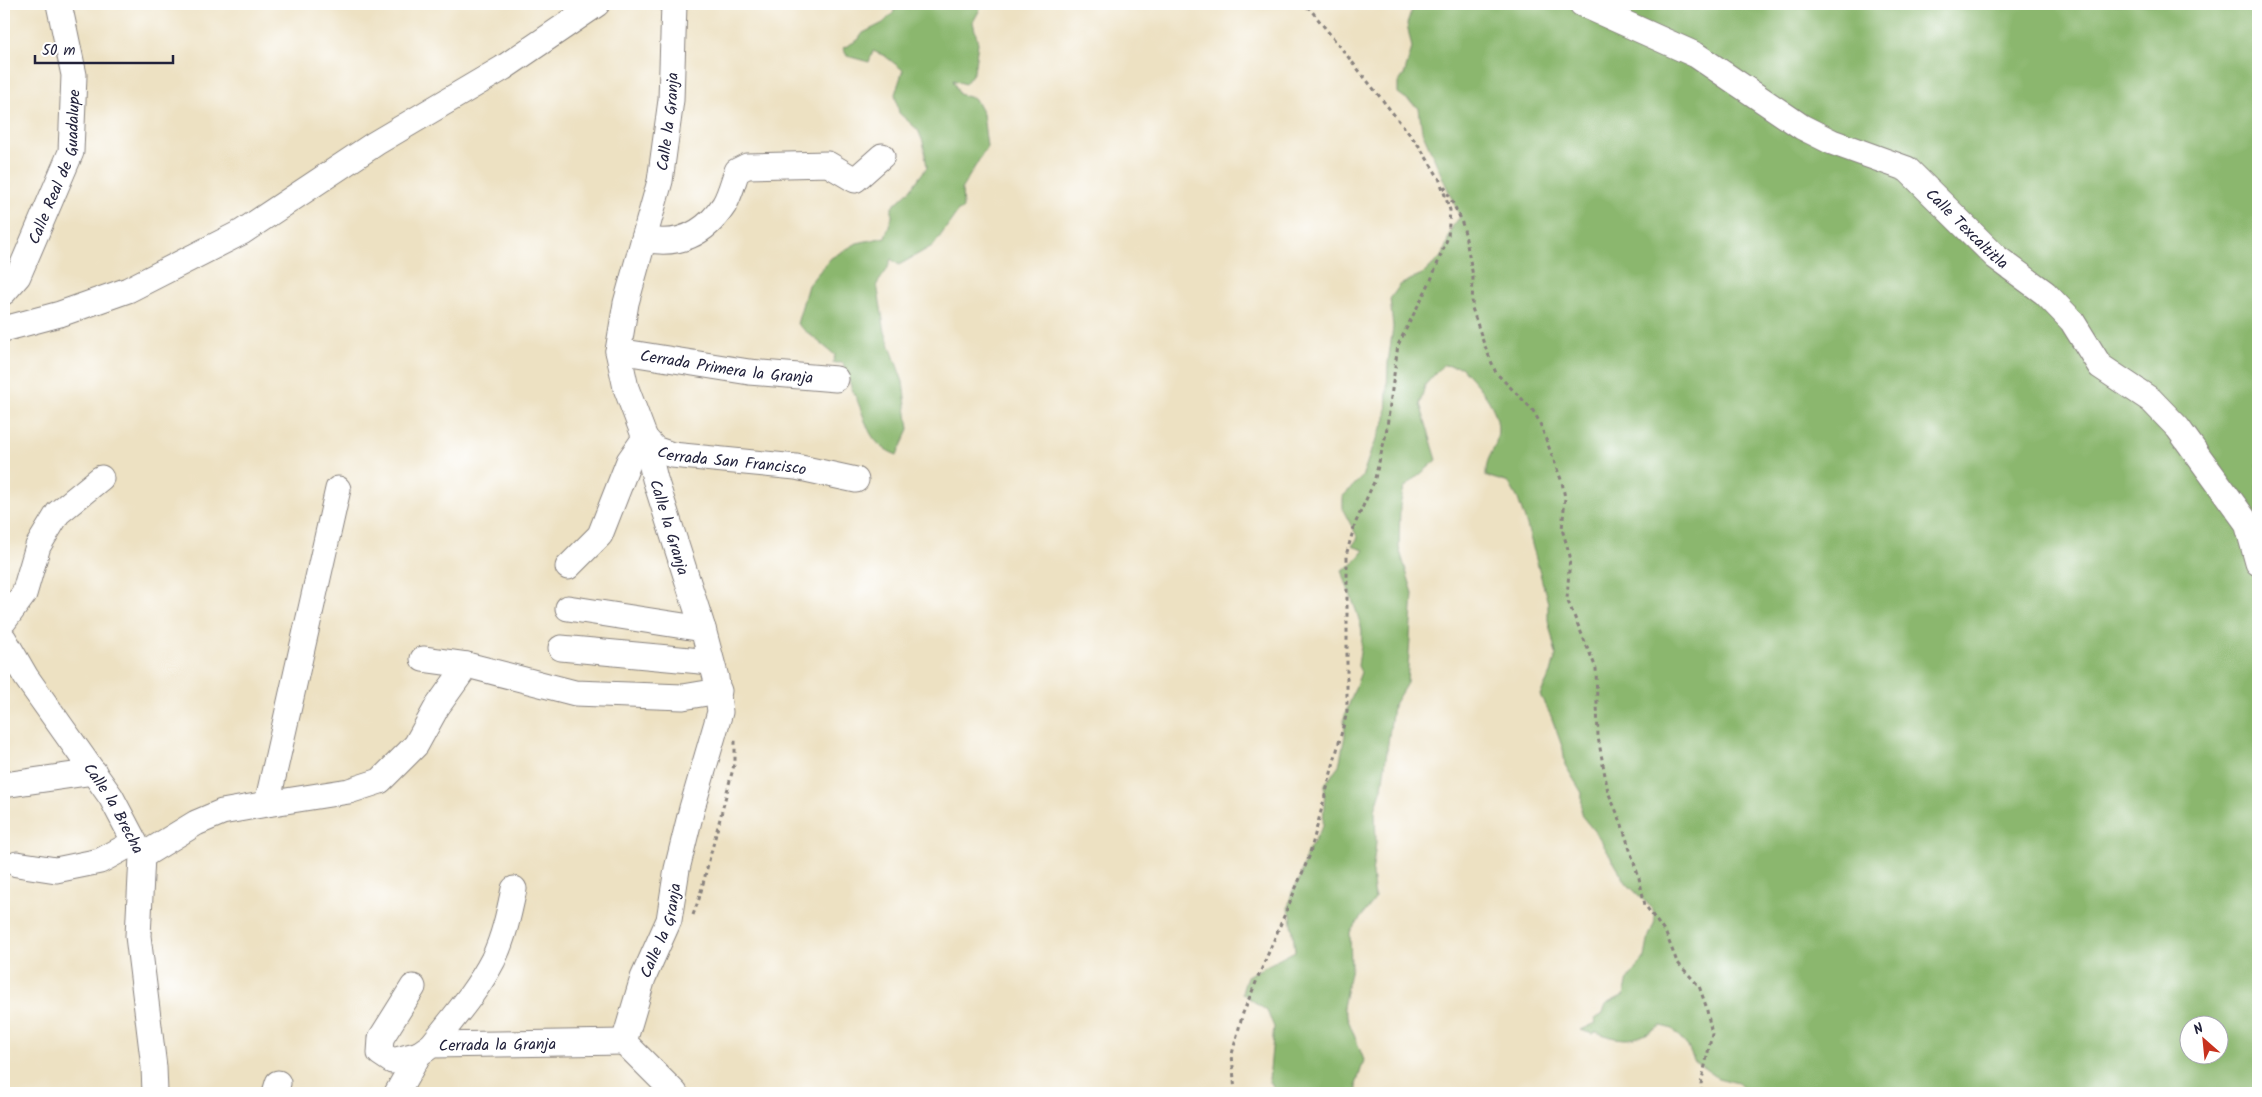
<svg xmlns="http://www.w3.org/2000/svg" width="2262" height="1097" viewBox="0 0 2262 1097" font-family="Kalam,sans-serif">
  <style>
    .forest { fill: #8bb76e; stroke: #566c54; fill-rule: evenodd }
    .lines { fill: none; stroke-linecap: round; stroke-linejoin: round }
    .minor-casing { stroke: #88827e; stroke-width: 27 }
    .path { stroke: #88827e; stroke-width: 3; stroke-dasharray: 4 4; stroke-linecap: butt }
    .minor { stroke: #fff; stroke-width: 25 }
    .labels { text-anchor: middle; stroke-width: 5; stroke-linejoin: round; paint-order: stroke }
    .street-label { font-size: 16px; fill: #22223b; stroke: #fff }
  </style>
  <rect width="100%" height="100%" fill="#fff"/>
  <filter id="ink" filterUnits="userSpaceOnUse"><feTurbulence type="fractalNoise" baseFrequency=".02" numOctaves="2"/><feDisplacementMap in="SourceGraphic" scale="10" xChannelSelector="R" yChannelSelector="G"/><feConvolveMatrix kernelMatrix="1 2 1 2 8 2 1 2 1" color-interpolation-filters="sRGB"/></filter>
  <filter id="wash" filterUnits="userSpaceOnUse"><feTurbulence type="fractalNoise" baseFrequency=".0096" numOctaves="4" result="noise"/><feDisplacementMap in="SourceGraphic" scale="20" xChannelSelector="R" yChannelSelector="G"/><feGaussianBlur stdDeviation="1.12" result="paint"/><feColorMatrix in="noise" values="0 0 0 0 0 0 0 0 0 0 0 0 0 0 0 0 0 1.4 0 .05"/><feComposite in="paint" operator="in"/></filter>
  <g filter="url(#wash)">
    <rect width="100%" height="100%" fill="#ede1c2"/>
    <g class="forest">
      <path d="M 894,4 L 983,4 L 973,22 L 978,43 L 974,72 L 965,84 L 953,80 L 959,94 L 975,99 L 983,114 L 987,147 L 962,188 L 963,209 L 958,211 L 934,245 L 899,265 L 891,259 L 887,270 L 877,284 L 885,332 L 903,382 L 909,429 L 897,455 C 868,444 868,425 857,400 C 851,388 847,376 843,363 L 833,363 L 835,355 L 797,324 L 808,285 L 831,258 L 857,243 L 885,237 L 892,217 L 892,207 L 910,190 L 927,167 L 923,142 L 918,130 L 899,113 L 895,94 L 903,70 L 885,56 L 873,51 L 869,62 L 847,56 L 843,48 L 858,40 L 863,33 L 883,23 L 894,12 Z"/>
      <path d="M 1414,4 L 2258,4 L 2258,1093 L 1748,1093 L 1738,1083 L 1718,1078 L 1694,1061 L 1688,1047 L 1673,1029 L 1661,1026 C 1635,1041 1626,1043 1596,1032 L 1592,1034 L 1581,1030 L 1596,1023 L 1594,1019 L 1602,1015 L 1606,1004 L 1624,995 L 1628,979 L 1645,957 L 1649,936 L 1655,921 L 1653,909 L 1627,884 L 1598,836 L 1581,815 L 1582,793 L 1565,765 L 1563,749 L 1551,716 L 1540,695 L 1551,673 L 1556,654 L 1548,620 L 1548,603 L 1527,526 L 1518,499 L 1509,483 L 1486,476 C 1486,456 1491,458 1496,442 C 1505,412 1480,388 1461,367 L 1443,365 L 1425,385 L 1420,404 L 1437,460 L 1404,488 L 1400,505 L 1399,548 L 1413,593 L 1407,683 L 1393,706 L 1382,788 L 1375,810 L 1376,843 L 1372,874 L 1375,899 L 1350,932 L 1351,967 L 1343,1007 L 1364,1060 L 1356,1085 L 1358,1093 L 1276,1093 L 1269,1080 L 1274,1027 L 1267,1011 L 1242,993 L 1247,976 L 1295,951 L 1291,915 L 1288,908 L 1292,892 L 1300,878 L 1307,853 L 1323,826 L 1325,784 L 1339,766 L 1345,735 L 1344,718 L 1361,672 L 1358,666 C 1359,655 1364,637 1361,626 C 1356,607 1347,589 1342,570 L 1352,565 L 1364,550 L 1352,546 L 1358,538 L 1343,510 L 1343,496 L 1362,477 L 1370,454 L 1386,419 L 1388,363 L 1393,327 L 1390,299 L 1400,285 L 1424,273 L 1443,255 L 1452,227 L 1460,217 L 1422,131 L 1419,108 L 1398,93 L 1398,83 L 1404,75 L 1412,48 L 1407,24 ZM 2190,1024 L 2220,1024 L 2220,1054 L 2190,1054 Z"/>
    </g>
  </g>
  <g filter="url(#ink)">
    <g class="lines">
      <defs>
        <g id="minor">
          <path id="s1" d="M 1582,4 L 1696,55 L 1802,127 L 1832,142 L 1907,169 L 1996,257 L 2045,293 L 2072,321 L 2100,366 L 2151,400 L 2178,428 L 2247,523 L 2258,563"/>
          <path d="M 644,239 C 678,247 705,234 724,205 C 730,195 733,182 737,171 L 747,166 L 828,164 L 855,180 L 882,156"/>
          <path id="s2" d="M 4,292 L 18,276 L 71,152 L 74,75 L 59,4"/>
          <polyline points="4,329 60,314 128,290 242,232 376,143 503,68 597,4"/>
          <path id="s3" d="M 618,351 L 749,372 L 836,379"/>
          <path id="s4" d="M 568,567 L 600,535 L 629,461 L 645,438 L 655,449 L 672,455 L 796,467 L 856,480"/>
          <polyline points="568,608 703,629"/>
          <polyline points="4,621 24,594 38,546 58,513 101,478"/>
          <path id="s5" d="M 4,639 L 26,677 L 111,797 L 142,856 L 138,936 L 154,1067 L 155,1093"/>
          <polyline points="561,648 711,662"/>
          <polyline points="423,659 467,665 575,693 683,697 719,691"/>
          <polyline points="4,785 94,772"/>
          <polyline points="267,804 349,791 380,781 416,745 437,707 467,665"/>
          <polyline points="142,856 196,823 222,812 267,804 338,489"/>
          <polyline points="17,864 56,870 100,861 133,843"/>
          <polyline points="413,987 381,1038 380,1053 392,1061 419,1054"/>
          <path id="s6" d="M 624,1042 L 643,978 L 669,920 L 677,869 L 692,808 L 720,712 L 716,678 L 703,629 L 655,479 L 645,438 L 626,388 L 618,351 L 626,303 L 660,181 L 671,100 L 674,4"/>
          <polyline points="624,1042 675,1093"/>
          <path d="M 432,1045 C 453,1018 477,991 493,960 C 504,937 509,913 514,889"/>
          <polyline points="275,1093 278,1083"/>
          <path id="s7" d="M 397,1093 L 419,1054 L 432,1045 L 624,1042"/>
        </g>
      </defs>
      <use href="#minor" class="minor-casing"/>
      <g class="path">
        <polyline points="1444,186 1460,217 1464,229 1473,276 1472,308 1484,344 1496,373 1532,409 1539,421 1562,482 1565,498 1562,529 1570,556 1567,599 1596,668 1598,737 1608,792 1621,822 1639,878 1645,905 1666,934 1677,962 1699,986 1706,1006 1712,1034 1701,1084 1703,1093"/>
        <polyline points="693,915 699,899 735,761 735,740"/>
        <polyline points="1235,1093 1232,1054 1243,1013 1309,857 1347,712 1347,552 1355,524 1374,482 1386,434 1398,345 1431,280 1448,237 1450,210 1439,178 1419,146 1310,9 1302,4"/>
      </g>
      <use href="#minor" class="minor"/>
    </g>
  </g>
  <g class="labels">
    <g class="street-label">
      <text dy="6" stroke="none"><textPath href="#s6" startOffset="956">Calle la Granja</textPath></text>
      <text dy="6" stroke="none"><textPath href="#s2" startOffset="138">Calle Real de Guadalupe</textPath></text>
      <text dy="6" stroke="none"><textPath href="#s1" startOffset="451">Calle Texcaltitla</textPath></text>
      <text dy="6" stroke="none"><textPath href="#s3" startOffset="110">Cerrada Primera la Granja</textPath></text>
      <text dy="6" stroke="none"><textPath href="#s4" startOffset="246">Cerrada San Francisco</textPath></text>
      <text transform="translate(670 527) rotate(73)" y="6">Calle la Granja</text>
      <text dy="6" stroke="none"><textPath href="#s5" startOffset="202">Calle la Brecha</textPath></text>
      <text dy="6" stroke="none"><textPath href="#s6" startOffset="118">Calle la Granja</textPath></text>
      <text dy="6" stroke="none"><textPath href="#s7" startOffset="126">Cerrada la Granja</textPath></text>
    </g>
  </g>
  <rect width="2262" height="1097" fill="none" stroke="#fff" stroke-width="20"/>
  <g transform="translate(2204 1040) rotate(333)"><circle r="24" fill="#ffffff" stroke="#a7a7b1"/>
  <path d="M0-4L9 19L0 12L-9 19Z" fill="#c8321e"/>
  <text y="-8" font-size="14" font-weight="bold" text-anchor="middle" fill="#22223b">N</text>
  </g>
  <path d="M35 55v8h138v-8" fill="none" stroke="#22223b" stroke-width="2.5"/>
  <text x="42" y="55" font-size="15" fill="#22223b" stroke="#ffffff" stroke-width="4" paint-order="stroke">50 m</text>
</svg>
